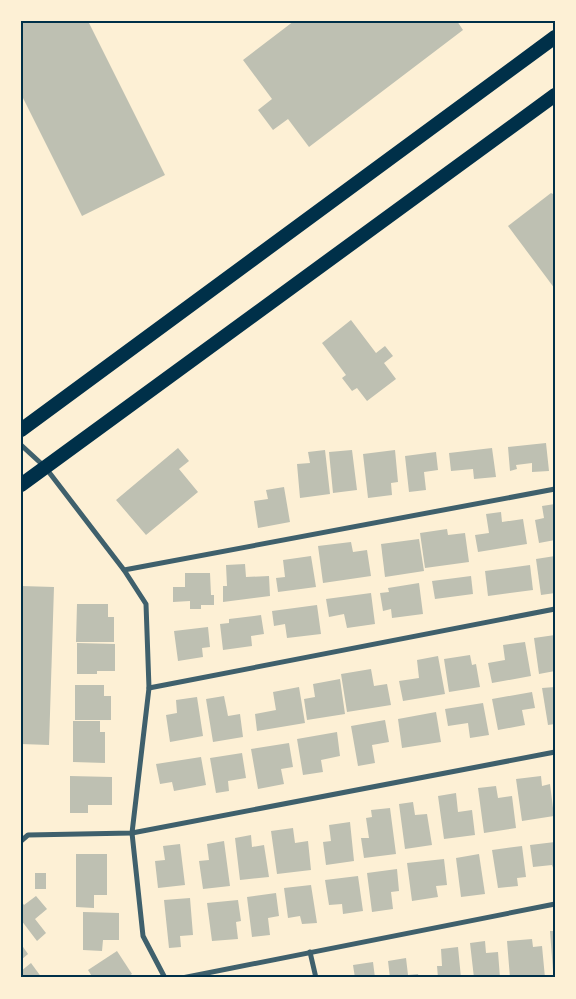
<svg xmlns="http://www.w3.org/2000/svg" width="576" height="999" viewBox="0 0 576 999" font-family="Jost,sans-serif">
  <style>
    .building { fill: #bec0b2 }
    .lines { fill: none; stroke-linecap: round; stroke-linejoin: round }
    .minor { stroke: #3f606c; stroke-width: 5 }
    .trunk { stroke: #003049; stroke-width: 14 }
    .neatline { fill: none; stroke: #003049; stroke-width: 2 }
  </style>
  <rect width="100%" height="100%" fill="#fdf0d5"/>
  <g class="building">
    <polygon points="21,21 88,21 165,175 82,216 21,94"/>
    <polygon points="294,21 457,21 463,30 309,147 288,119 273,130 258,110 272,99 243,60"/>
    <polygon points="551,193 555,195 555,289 508,226"/>
    <polygon points="351,320 376,353 385,346 393,356 384,363 396,379 367,401 357,388 352,391 342,378 346,375 322,343"/>
    <polygon points="546,443 549,471 532,472 532,463 516,465 517,469 510,471 508,447"/>
    <polygon points="178,448 189,461 179,469 198,492 146,535 116,500"/>
    <polygon points="492,448 496,477 474,479 473,469 451,471 449,453"/>
    <polygon points="325,450 330,494 300,498 297,464 310,463 308,452"/>
    <polygon points="352,450 357,490 333,493 329,452"/>
    <polygon points="395,450 398,482 391,483 392,495 368,498 363,454"/>
    <polygon points="436,452 438,470 424,472 426,490 409,492 405,456"/>
    <polygon points="284,487 290,522 258,528 254,501 268,499 266,490"/>
    <polygon points="555,504 555,540 539,543 535,520 544,518 542,506"/>
    <polygon points="501,512 502,522 523,519 527,544 478,552 475,535 489,533 486,514"/>
    <polygon points="447,529 448,535 465,533 469,562 425,568 420,533"/>
    <polygon points="419,539 424,571 385,577 381,544"/>
    <polygon points="351,542 353,552 367,550 371,576 323,583 318,546"/>
    <polygon points="311,556 316,587 278,592 276,578 285,577 283,560"/>
    <polygon points="555,556 555,593 541,595 536,559"/>
    <polygon points="245,564 246,577 269,576 270,596 223,602 223,586 227,586 226,565"/>
    <polygon points="530,565 533,590 488,596 485,571"/>
    <polygon points="185,573 210,573 211,595 214,595 214,605 201,605 201,609 190,609 190,601 173,602 173,587 185,587"/>
    <polygon points="471,576 473,594 435,599 432,581"/>
    <polygon points="419,583 423,614 392,618 391,609 383,611 380,593 389,592 388,588"/>
    <polygon points="21,586 54,587 49,745 21,744"/>
    <polygon points="371,593 375,624 347,628 344,614 329,617 326,599"/>
    <polygon points="77,604 108,604 108,617 114,617 114,642 76,642"/>
    <polygon points="317,605 321,634 287,638 285,624 274,626 272,611"/>
    <polygon points="261,615 264,634 251,636 252,646 223,650 220,624 229,623 229,619"/>
    <polygon points="208,627 210,647 202,648 203,657 178,661 174,631"/>
    <polygon points="555,635 555,671 539,674 534,638"/>
    <polygon points="525,642 531,676 492,683 488,663 505,660 503,645"/>
    <polygon points="77,643 115,644 115,671 97,671 97,674 77,674"/>
    <polygon points="470,655 472,665 476,664 480,687 449,692 444,659"/>
    <polygon points="438,656 445,694 403,701 399,681 419,678 417,660"/>
    <polygon points="371,669 374,686 387,684 391,705 347,712 341,674"/>
    <polygon points="340,679 345,714 307,720 304,699 315,697 313,684"/>
    <polygon points="75,685 104,685 104,696 111,696 111,720 75,720"/>
    <polygon points="299,687 305,723 257,731 255,714 276,710 273,692"/>
    <polygon points="555,687 555,724 548,725 542,688"/>
    <polygon points="532,692 535,708 522,710 525,725 498,730 492,699"/>
    <polygon points="224,696 228,716 240,714 243,737 213,742 206,699"/>
    <polygon points="197,697 203,736 170,742 166,715 177,713 176,700"/>
    <polygon points="483,703 489,735 470,738 468,723 448,726 445,709"/>
    <polygon points="436,712 441,742 402,748 398,719"/>
    <polygon points="385,720 389,742 372,745 375,763 358,766 351,726"/>
    <polygon points="73,721 100,721 100,732 105,732 105,763 73,762"/>
    <polygon points="337,732 340,756 321,760 323,772 303,775 297,739"/>
    <polygon points="289,743 293,767 281,769 284,784 258,789 251,749"/>
    <polygon points="242,753 246,778 228,781 229,791 216,793 210,758"/>
    <polygon points="201,757 206,785 174,791 172,782 160,784 156,764"/>
    <polygon points="70,776 112,777 112,805 88,805 88,813 70,813"/>
    <polygon points="541,776 542,786 550,784 554,816 522,821 516,779"/>
    <polygon points="496,786 498,798 512,796 516,828 484,833 478,788"/>
    <polygon points="456,793 458,812 472,810 475,835 444,839 438,796"/>
    <polygon points="413,802 415,815 427,814 432,845 405,849 399,804"/>
    <polygon points="390,808 396,854 364,858 361,838 369,838 366,818 372,817 371,810"/>
    <polygon points="350,822 354,861 326,865 323,842 331,841 329,825"/>
    <polygon points="293,828 295,843 308,841 311,870 277,874 271,831"/>
    <polygon points="251,835 252,847 264,845 269,877 240,880 235,838"/>
    <polygon points="224,841 230,886 203,889 199,861 209,860 207,844"/>
    <polygon points="555,842 555,873 552,865 533,867 530,845"/>
    <polygon points="180,844 185,885 158,888 155,861 165,860 163,846"/>
    <polygon points="522,846 526,877 517,878 518,886 498,888 492,850"/>
    <polygon points="76,854 107,854 107,895 94,895 94,908 76,907"/>
    <polygon points="479,854 485,894 461,897 456,858"/>
    <polygon points="444,859 447,885 436,886 438,897 412,901 407,863"/>
    <polygon points="397,869 399,891 391,892 393,909 372,912 367,873"/>
    <rect x="35" y="873" width="11" height="16"/>
    <polygon points="358,876 363,911 343,914 342,904 329,905 325,880"/>
    <polygon points="311,885 317,923 302,924 300,916 288,918 284,888"/>
    <polygon points="276,893 279,916 268,918 270,935 252,937 247,897"/>
    <polygon points="36,896 47,909 35,919 46,933 37,941 21,920 21,901 24,905"/>
    <polygon points="190,898 193,935 180,936 181,947 169,948 164,900"/>
    <polygon points="238,900 241,921 236,922 238,939 212,941 207,903"/>
    <polygon points="83,912 119,913 119,940 103,940 102,951 83,950"/>
    <polygon points="550,931 555,931 555,970 553,971"/>
    <polygon points="532,939 533,947 542,946 545,978 510,978 507,941"/>
    <polygon points="485,941 486,953 498,952 500,978 474,978 470,943"/>
    <polygon points="21,944 28,954 21,960"/>
    <polygon points="458,947 461,978 438,978 437,966 442,966 441,949"/>
    <polygon points="117,951 132,974 126,978 93,978 88,970"/>
    <polygon points="406,958 408,975 418,974 419,978 390,978 388,961"/>
    <polygon points="373,962 375,978 355,978 353,965"/>
    <polygon points="31,963 42,978 21,978 21,971"/>
  </g>
  <g class="lines">
    <g class="minor">
      <polyline points="21,445 45,467 124,570 146,604 149,688 132,833 143,936 165,978"/>
      <polyline points="124,570 555,489"/>
      <polyline points="149,688 555,609"/>
      <polyline points="21,841 28,835 132,833 555,752"/>
      <polyline points="310,952 316,978"/>
      <polyline points="182,978 555,904"/>
    </g>
    <g class="trunk">
      <polyline points="21,430 555,37"/>
      <polyline points="21,485 555,95"/>
    </g>
  </g>
  <rect width="576" height="999" fill="none" stroke="#fdf0d5" stroke-width="45"/>
  <rect x="22" y="22" width="532" height="954" class="neatline"/>
</svg>
